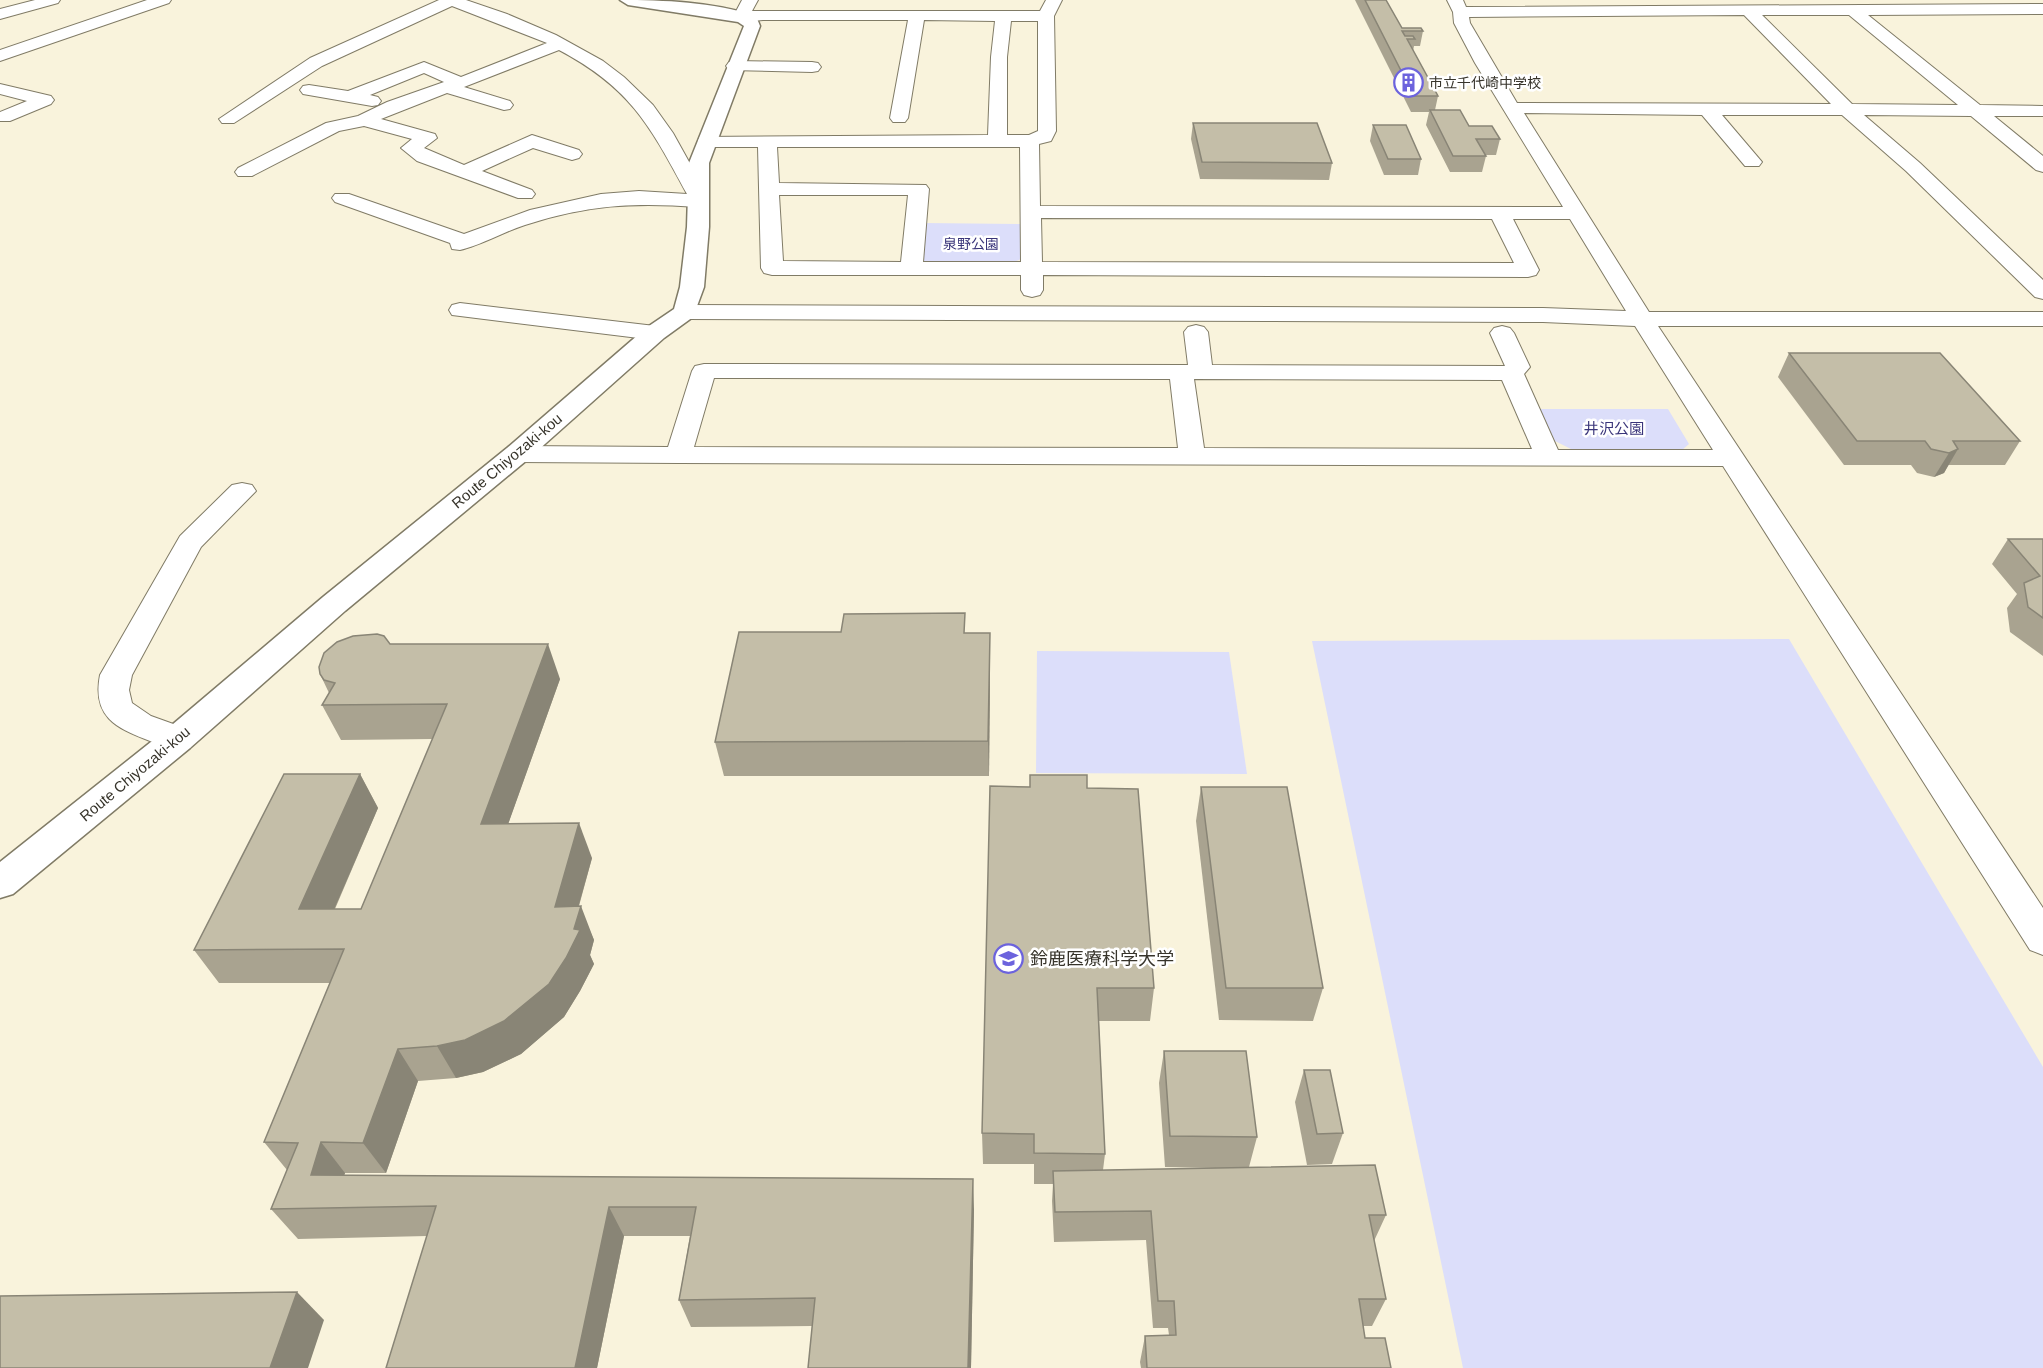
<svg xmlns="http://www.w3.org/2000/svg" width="2043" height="1368" viewBox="0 0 2043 1368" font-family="Helvetica,'Noto Sans JP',sans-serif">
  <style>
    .green { fill: #dcdefa }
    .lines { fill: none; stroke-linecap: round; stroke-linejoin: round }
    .minor-casing { stroke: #807b66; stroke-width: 2 }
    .major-casing { stroke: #807b66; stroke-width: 3 }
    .minor { fill: #fff; fill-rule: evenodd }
    .major { fill: #fff; fill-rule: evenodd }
    .wall { fill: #a9a390 }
    .shaded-wall { fill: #898576 }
    .building { fill: #c4bea8; stroke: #898576; stroke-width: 1.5 }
    .labels { text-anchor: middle; stroke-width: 5; stroke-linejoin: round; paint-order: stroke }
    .far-poi-label { font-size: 14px; fill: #37342b; stroke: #fff; text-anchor: start }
    .far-park-label { font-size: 14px; fill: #3a357a; stroke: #fff }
    .park-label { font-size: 15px; fill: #3a357a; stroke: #fff }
    .street-label { font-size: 15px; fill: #37342b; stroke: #fff }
    .near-poi-label { font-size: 18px; fill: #37342b; stroke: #fff; text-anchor: start }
  </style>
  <rect width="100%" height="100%" fill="#f9f3dc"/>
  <g class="green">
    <polygon points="923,223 1021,224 1021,259 1010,264 929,265 920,260"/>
    <polygon points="1539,409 1668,409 1689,444 1682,450 1571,449 1555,441"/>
    <polygon points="1789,639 2043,1067 2043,1368 1463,1368 1312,641"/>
    <polygon points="1037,651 1229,652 1247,774 1036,773"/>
  </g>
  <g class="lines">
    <defs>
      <g id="minor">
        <polygon points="35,0 60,0 58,3 0,19 0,9"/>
        <polygon points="147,0 171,0 169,3 0,61 0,50"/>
        <path d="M 439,0 L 466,0 L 507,14 L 556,35 L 603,61 L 624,77 L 653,105 L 673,133 L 708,196 L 705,205 L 698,207 C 633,202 587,205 525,225 C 503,232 482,245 460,250 L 452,249 L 450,243 L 335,202 L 332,198 L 335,194 L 349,194 L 464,234 L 530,210 L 601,194 L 639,191 L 687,194 C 650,126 631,88 559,50 L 464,87 L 510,101 L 513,105 L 510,109 L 504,110 L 447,93 L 381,119 L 435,134 L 437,138 L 424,148 L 464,165 L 532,135 L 579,150 L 582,154 L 579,158 L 572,160 L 533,148 L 482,171 L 532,190 L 535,194 L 532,198 L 518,198 L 417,161 L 401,148 L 412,139 L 364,126 L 339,131 L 252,176 L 238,176 L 235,172 L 238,168 L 326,123 L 358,116 L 387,102 L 444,82 L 424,73 L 370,95 L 378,97 L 381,101 L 378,105 L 372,106 L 303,94 L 300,90 L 303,86 L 309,85 L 348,91 L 424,62 L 461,77 L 547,43 L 452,6 L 322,66 L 234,123 L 222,123 L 219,119 L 310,58 Z"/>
        <path d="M 742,0 L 758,0 L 752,11 L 1040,11 L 1046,0 L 1062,0 L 1054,16 L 1056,131 L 1051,141 L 1039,144 L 1040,206 L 1563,207 L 1475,63 L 1454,23 L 1453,12 L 1447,0 L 1463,0 L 1466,7 L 2043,4 L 2043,14 L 1868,15 L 1980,105 L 2043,106 L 2043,116 L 1994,116 L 2043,156 L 2043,172 L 2036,170 L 1971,116 L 1864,115 L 1920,163 L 2043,280 L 2043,299 L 2035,297 L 1906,171 L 1842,115 L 1722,115 L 1762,162 L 1759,166 L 1745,166 L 1702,115 L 1524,113 L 1649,312 L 2043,312 L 2043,326 L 1658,326 L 2043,908 L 2043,955 L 2030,950 L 1723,466 L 678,463 L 517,462 L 508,460 L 504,454 L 508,448 L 517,446 L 668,447 L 692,371 L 695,366 L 704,364 L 1188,365 L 1184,332 L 1188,327 L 1196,325 L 1204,327 L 1208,332 L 1212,365 L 1505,366 L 1490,333 L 1494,328 L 1502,326 L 1510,328 L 1514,333 L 1530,367 L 1524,374 L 1558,450 L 1713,450 L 1635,326 L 1543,322 L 685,319 L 677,317 L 674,312 L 677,307 L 685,305 L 1543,308 L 1626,311 L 1570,219 L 1513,219 L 1539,270 L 1536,275 L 1528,277 L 1043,275 L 1043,290 L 1040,295 L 1032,297 L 1024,295 L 1021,290 L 1021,275 L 772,275 L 764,273 L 761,268 L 758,147 L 707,147 L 700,145 L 698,141 L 700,137 L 988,135 L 991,57 L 995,21 L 924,20 L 908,118 L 905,122 L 893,122 L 890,118 L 908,20 L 763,20 L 741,22 L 733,17 ZM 1744,15 L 1831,104 L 1517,103 L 1470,23 L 1469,17 ZM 1762,15 L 1849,15 L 1958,105 L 1852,104 ZM 1011,21 L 1038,21 L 1038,131 L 1029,135 L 1007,135 L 1007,57 ZM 777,147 L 1020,147 L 1021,262 L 923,262 L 929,189 L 926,185 L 779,183 ZM 779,195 L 908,195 L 901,262 L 783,261 ZM 1041,218 L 1492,219 L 1514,263 L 1042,262 ZM 714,378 L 1170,379 L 1178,448 L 694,447 ZM 1194,379 L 1502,380 L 1532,449 L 1204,448 Z"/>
        <polygon points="735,61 812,62 818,63 821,67 818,71 812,72 729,70 726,66 729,62"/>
        <polygon points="0,84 51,96 54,100 51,104 10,121 0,121 0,112 27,101 0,94"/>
        <polygon points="460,303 655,326 663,328 667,333 663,338 655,340 452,315 449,310 452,305"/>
        <path d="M 242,483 L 252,485 L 256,491 L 201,547 L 132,675 L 129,690 L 132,703 L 151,716 L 190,730 L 194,739 L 190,748 C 174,752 164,746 150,741 C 115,728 92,716 100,675 L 180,536 L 232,485 Z"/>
      </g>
      <path id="major" d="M 620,0 C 664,0 713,2 756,16 L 760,26 L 709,163 L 709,227 L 704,287 L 693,317 L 664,338 L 527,460 L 345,611 L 190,748 L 13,894 L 0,898 L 0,862 L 166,730 L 323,597 L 507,448 L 646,328 L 674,309 L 680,287 L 687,227 L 689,163 L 744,26 L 738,22 L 628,5 Z"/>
    </defs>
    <use href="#minor" class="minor-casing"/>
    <use href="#major" class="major-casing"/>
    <use href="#minor" class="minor"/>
    <use href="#major" class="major"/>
  </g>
  <g class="wall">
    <polygon points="1355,0 1386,0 1402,28 1423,31 1420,46 1414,46 1413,51 1438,96 1435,110 1469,126 1500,139 1496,155 1486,155 1486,156 1482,172 1450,172 1426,125 1429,112 1411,112"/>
    <polygon points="1193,123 1332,163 1329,180 1200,179 1191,139"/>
    <polygon points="1373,125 1421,159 1418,175 1384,175 1370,141"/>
    <polygon points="1789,353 2020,441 2005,465 1948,465 1944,473 1934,477 1917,473 1911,465 1844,465 1778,377"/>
    <polygon points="2008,539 2043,539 2043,656 2010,632 2007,608 2017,594 1992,564"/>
    <polygon points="965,633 990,668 989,776 724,776 715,742"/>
    <polygon points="390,644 560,679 508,824 592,858 579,906 594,940 590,955 594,964 580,991 564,1017 521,1054 483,1072 456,1078 418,1081 386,1173 345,1173 344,1175 974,1209 971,1368 808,1368 812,1326 691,1327 679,1300 690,1236 624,1236 597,1368 386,1368 427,1236 298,1239 271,1209 287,1170 264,1142 330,983 219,983 194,950 360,774 378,808 335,909 361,909 433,739 341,740 322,705 329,693 320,674"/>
    <polygon points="1201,787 1323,988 1313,1021 1219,1020 1196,821"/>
    <polygon points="1087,788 1154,988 1150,1021 1099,1021 1105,1154 1103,1170 1216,1168 1165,1167 1159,1083 1164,1051 1257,1137 1249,1167 1386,1215 1374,1241 1386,1299 1372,1326 1363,1326 1365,1338 1391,1368 1141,1368 1140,1362 1145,1336 1169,1335 1168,1328 1153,1328 1146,1240 1054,1242 1052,1201 1053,1184 1034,1184 1034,1164 983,1164 982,1133"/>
    <polygon points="1304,1070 1343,1133 1332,1164 1307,1165 1295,1102"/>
  </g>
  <g class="shaded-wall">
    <polygon points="1958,449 1944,473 1934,477 1949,453"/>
    <polygon points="990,633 990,668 989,776 988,741"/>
    <polygon points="548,644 560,679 496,858 481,824"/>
    <polygon points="360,774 378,808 320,942 299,909"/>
    <polygon points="579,823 592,858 569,940 555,907"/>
    <polygon points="581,906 594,940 590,955 594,964 580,991 564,1017 521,1054 483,1072 456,1078 437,1046 574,929"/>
    <polygon points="398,1049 418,1081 386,1173 363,1143"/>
    <polygon points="321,1142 345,1173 335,1205 311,1175"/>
    <polygon points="973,1179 974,1209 971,1368 968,1368"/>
    <polygon points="609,1207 624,1236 597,1368 575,1368"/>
    <polygon points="297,1292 324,1320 308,1368 270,1368"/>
  </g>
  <g class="building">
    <polygon points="1365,0 1386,0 1402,28 1421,28 1423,31 1402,31 1405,36 1413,36 1415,39 1407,39 1438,96 1414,96"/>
    <polygon points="1430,110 1460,110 1469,126 1492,126 1500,139 1476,139 1486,156 1453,156"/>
    <polygon points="1193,123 1317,123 1332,163 1202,162"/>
    <polygon points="1373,125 1406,125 1421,159 1388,159"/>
    <polygon points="1789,353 1940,353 2020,441 1953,441 1958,449 1949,453 1931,449 1925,441 1857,441"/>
    <polygon points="2008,539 2043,539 2043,618 2028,607 2024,583 2040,576"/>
    <polygon points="965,613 964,633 990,633 988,741 715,742 739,632 841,632 844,614"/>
    <polygon points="377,634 384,636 390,644 548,644 481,824 579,823 555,907 581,906 574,929 580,930 566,958 549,984 504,1021 465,1040 437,1046 398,1049 363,1143 321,1142 311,1175 973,1179 968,1368 808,1368 815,1298 679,1300 696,1207 609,1207 575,1368 386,1368 436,1206 271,1209 298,1143 264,1142 344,949 194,950 284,774 360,774 299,909 361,909 447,704 322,705 335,683 324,680 320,674 319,667 324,653 337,642 353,636"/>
    <polygon points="1030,775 1087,775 1087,788 1138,789 1154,988 1097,988 1105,1154 1034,1153 1034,1134 982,1133 990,786 1030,787"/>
    <polygon points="1201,787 1287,787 1323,988 1226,988"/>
    <polygon points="1164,1051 1246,1051 1257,1137 1170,1136"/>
    <polygon points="1304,1070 1330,1070 1343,1133 1317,1134"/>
    <polygon points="1375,1165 1386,1215 1369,1215 1386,1299 1359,1299 1365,1338 1385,1338 1391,1368 1147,1368 1145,1336 1176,1335 1174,1301 1158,1301 1151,1211 1055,1212 1053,1171"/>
    <polygon points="297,1292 270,1368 0,1368 0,1296"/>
  </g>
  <defs>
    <symbol id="building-ring" viewBox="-11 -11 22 22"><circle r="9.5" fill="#fff" stroke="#6c63dd" stroke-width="1.5"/><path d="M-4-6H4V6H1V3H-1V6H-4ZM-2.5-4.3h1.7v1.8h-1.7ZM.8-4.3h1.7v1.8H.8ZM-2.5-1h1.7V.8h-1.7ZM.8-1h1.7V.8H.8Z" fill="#6c63dd"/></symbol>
    <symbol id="university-ring" viewBox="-11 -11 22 22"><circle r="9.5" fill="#fff" stroke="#6c63dd" stroke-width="1.5"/><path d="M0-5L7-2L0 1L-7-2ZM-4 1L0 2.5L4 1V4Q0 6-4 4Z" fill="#6c63dd"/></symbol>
  </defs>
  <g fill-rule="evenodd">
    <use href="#building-ring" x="1392" y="66" width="33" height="33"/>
    <use href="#university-ring" x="992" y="942" width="33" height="33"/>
  </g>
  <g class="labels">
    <g class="far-poi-label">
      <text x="1429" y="88">市立千代崎中学校</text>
    </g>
    <g class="far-park-label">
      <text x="971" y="249">泉野公園</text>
    </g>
    <g class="park-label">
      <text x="1614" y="434">井沢公園</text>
    </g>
    <g class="street-label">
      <text transform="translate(507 461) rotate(-40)" y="5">Route Chiyozaki-kou</text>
      <text transform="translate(135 774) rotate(-40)" y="5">Route Chiyozaki-kou</text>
    </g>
    <g class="near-poi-label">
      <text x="1030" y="965">鈴鹿医療科学大学</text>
    </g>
  </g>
</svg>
